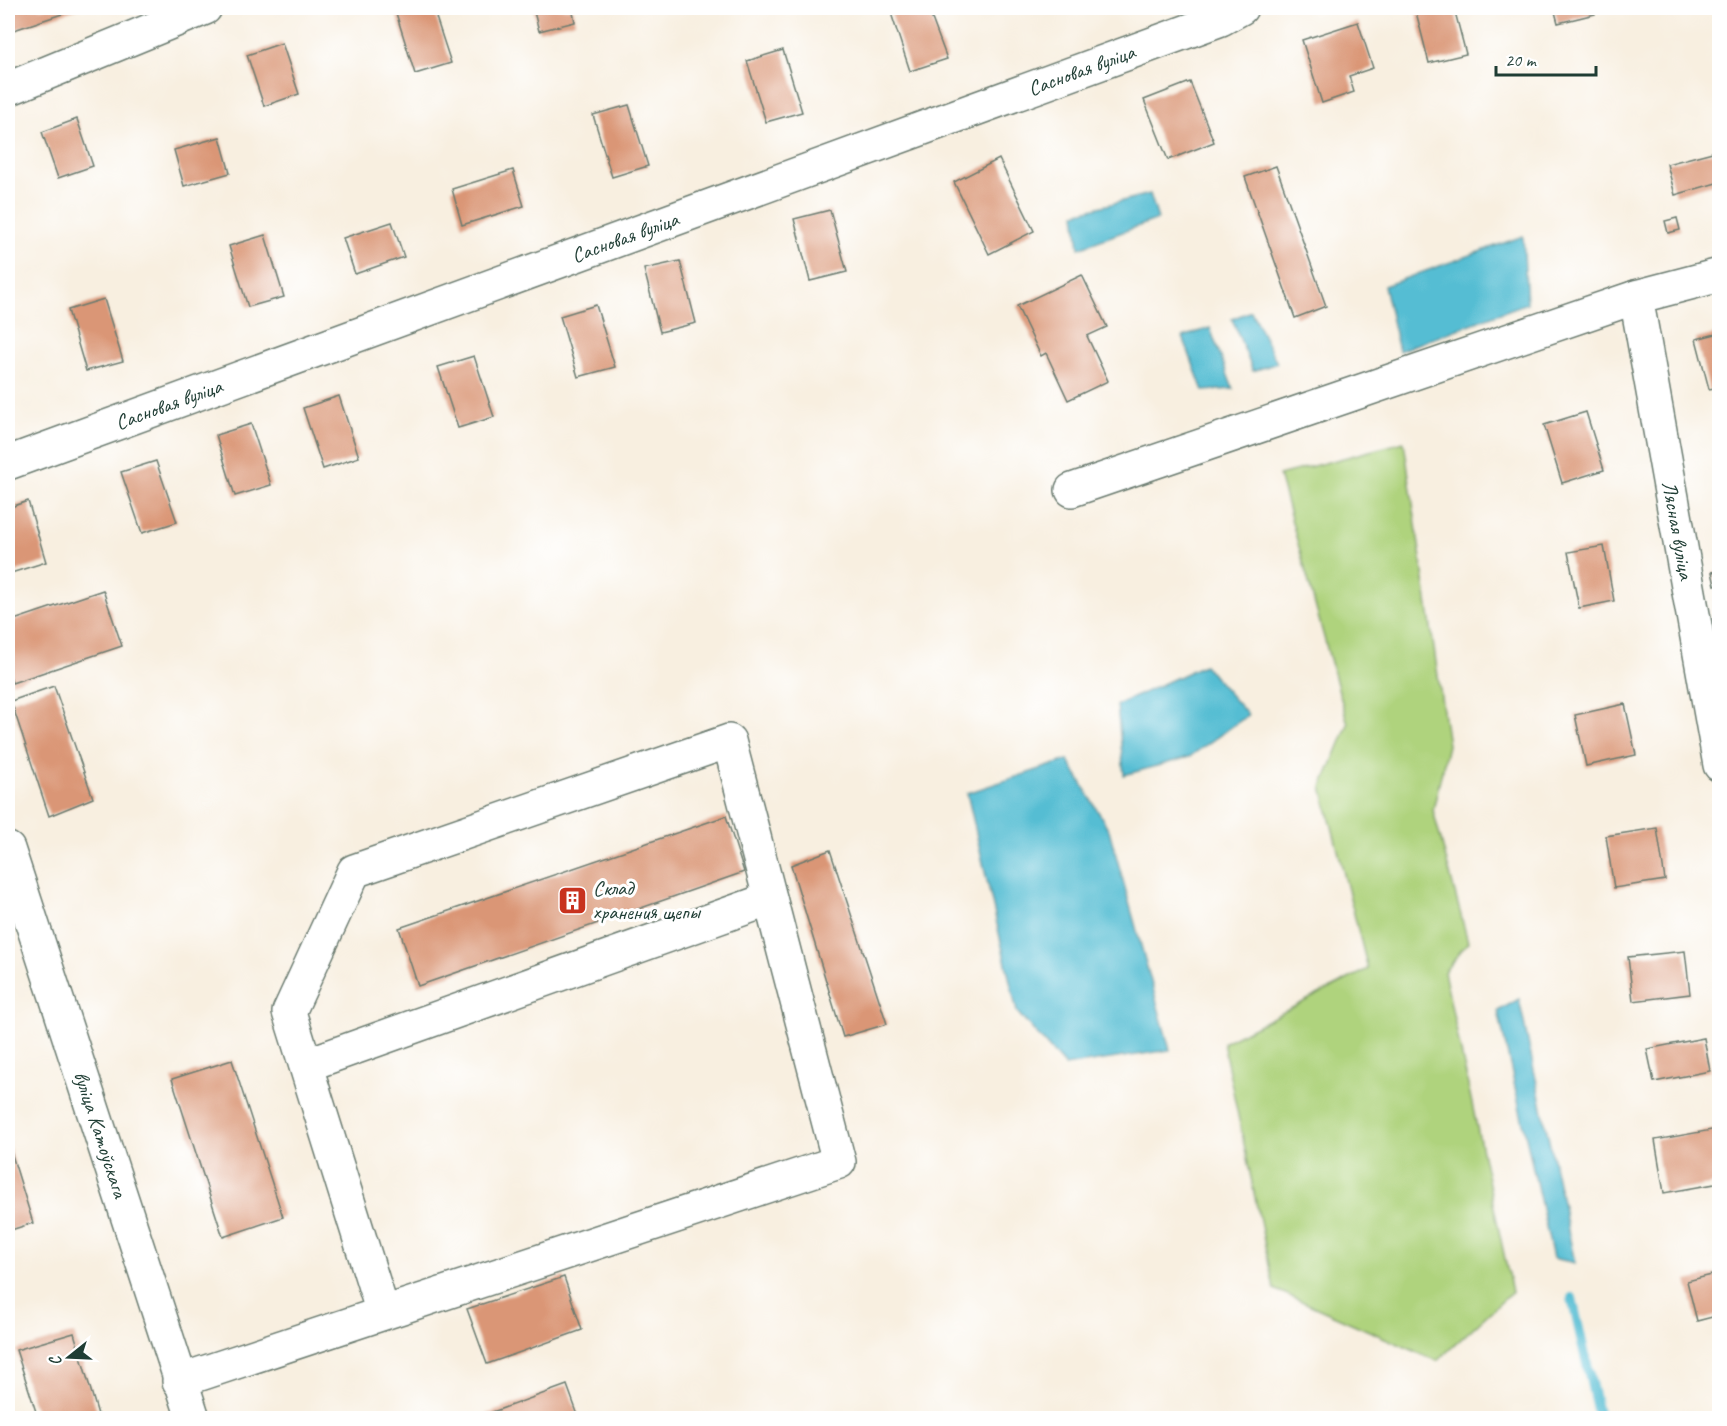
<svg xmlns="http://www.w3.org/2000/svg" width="1727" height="1426" viewBox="0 0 1727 1426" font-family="Caveat,sans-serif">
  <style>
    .green { fill: #afd37d; stroke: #678858; stroke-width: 1.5 }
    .water { fill: #55bdd3; stroke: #3a7d84; stroke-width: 1.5 }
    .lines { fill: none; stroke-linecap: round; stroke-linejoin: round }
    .stream { stroke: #55bdd3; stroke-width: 10 }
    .building { fill: #da9676 }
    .minor-casing { stroke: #6b7b70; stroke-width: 36 }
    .minor { stroke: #fff; stroke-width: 33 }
    .labels { text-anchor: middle; stroke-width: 6; stroke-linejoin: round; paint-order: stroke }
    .street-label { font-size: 21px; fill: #1f3d34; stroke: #fff }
    .poi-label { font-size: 21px; fill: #1f3d34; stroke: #fff; text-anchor: start }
  </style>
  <rect width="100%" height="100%" fill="#fff"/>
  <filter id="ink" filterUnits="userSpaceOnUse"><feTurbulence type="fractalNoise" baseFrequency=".0167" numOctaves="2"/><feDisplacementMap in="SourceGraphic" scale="12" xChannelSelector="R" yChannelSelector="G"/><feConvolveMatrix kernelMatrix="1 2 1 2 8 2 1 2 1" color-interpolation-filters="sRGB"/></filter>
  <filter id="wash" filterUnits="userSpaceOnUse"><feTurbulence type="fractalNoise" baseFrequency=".008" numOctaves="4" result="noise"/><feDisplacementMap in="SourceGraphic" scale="24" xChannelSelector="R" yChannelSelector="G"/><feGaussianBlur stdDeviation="1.35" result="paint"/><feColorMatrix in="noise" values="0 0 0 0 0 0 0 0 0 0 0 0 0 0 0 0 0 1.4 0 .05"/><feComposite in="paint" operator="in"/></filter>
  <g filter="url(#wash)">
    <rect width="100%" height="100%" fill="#f8efe0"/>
    <polygon class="green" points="1404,442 1448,745 1433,810 1468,942 1444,972 1512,1292 1437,1361 1274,1289 1223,1043 1368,969 1322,787 1348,724 1279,475"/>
    <g class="water">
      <polygon points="1150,194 1158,219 1079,248 1075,213"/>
      <polygon points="1523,236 1527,303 1399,351 1384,286"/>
      <polygon points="1251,311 1277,363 1253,371 1232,319"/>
      <polygon points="1210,328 1233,389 1203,391 1183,337"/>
      <polygon points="1204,665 1248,715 1189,757 1124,775 1117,705"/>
      <polygon points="1068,760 1109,830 1170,1050 1065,1066 1017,1012 967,793"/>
      <polygon points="1519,999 1575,1263 1553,1258 1498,1011"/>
    </g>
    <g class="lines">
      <polyline class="stream" points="1572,1298 1599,1418"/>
    </g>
    <g id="blocks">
      <g class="building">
        <polygon points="8,8 80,8 11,31 8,21"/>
        <polygon points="414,8 433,8 451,63 415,74 396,13"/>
        <polygon points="533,8 572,8 575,22 539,31"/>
        <polygon points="898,8 928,8 947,59 910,71 890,10"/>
        <polygon points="1415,8 1454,8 1466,54 1429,63"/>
        <polygon points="1554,8 1593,8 1595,14 1558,23"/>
        <polygon points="1358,22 1373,68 1349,76 1354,92 1322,103 1302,40"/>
        <polygon points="282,43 299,94 264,106 247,55"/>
        <polygon points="783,50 802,112 766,122 747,61"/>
        <polygon points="1190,82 1214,142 1168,160 1144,100"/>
        <polygon points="629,105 648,166 612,177 593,115"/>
        <polygon points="77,119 93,166 58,178 42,132"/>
        <polygon points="220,137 230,173 184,186 174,150"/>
        <polygon points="1720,150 1720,182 1675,195 1667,164"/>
        <polygon points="999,159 1034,231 989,254 954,182"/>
        <polygon points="1276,166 1326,306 1295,318 1245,177"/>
        <polygon points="513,170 524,206 462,225 452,189"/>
        <polygon points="830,210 847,272 810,281 794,219"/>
        <polygon points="1677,218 1680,230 1668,233 1665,221"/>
        <polygon points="392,222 404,257 355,274 343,238"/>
        <polygon points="265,235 284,297 248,307 229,246"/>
        <polygon points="680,261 696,323 660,332 644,269"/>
        <polygon points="1082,275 1107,327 1087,336 1108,381 1068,400 1046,353 1041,356 1017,306"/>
        <polygon points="104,299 123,361 86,371 68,310"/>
        <polygon points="596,305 615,367 578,377 560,316"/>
        <polygon points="1720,333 1720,387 1709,389 1696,339"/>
        <polygon points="474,356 494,417 458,428 438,367"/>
        <polygon points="339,396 359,457 323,469 303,408"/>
        <polygon points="1586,412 1604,470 1562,483 1544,425"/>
        <polygon points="251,424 271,485 235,496 216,435"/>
        <polygon points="156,461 177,522 142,533 121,472"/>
        <polygon points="28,501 46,562 8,574 8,508"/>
        <polygon points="1604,546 1614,601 1579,608 1568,552"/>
        <polygon points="1720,571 1720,584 1715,585 1712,572"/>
        <polygon points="103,590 122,646 12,683 8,669 8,622"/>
        <polygon points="54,686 93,798 49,816 11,701"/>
        <polygon points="1625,704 1636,755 1586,766 1575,715"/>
        <polygon points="726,816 744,872 418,986 399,928"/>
        <polygon points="1657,828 1665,880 1614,888 1606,836"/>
        <polygon points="830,850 887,1024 843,1037 791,865"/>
        <polygon points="1685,951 1690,994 1633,1001 1628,957"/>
        <polygon points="1704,1038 1710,1071 1654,1082 1647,1049"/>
        <polygon points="232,1060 283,1217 223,1237 172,1079"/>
        <polygon points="1717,1129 1720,1140 1720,1183 1664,1193 1655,1140"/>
        <polygon points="8,1142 33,1223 8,1231"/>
        <polygon points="1720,1273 1720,1315 1697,1321 1687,1281"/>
        <polygon points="564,1277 582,1330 487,1364 467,1309"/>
        <polygon points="74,1333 99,1418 38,1418 16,1350"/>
        <polygon points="567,1385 579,1418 476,1418"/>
      </g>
    </g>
  </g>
  <g filter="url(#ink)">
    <use href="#blocks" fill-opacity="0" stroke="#6b7b70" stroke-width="1.5"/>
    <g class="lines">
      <defs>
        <g id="minor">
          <polyline points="8,89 205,8"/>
          <path id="s1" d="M 1636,297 L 1720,765"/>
          <path id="s2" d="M 8,463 L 1221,19 L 1241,8"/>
          <polyline points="1072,490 1636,297 1720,275"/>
          <path id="s3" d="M 8,849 L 193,1418"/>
          <polyline points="306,1065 770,899"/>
          <polyline points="179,1381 839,1162 729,741 354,871 289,1012 383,1313"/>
        </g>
      </defs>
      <use href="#minor" class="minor-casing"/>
      <use href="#minor" class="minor"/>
    </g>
  </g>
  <defs>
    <symbol id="building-square" viewBox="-11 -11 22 22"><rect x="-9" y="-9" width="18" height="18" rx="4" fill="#c8321e" stroke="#fff"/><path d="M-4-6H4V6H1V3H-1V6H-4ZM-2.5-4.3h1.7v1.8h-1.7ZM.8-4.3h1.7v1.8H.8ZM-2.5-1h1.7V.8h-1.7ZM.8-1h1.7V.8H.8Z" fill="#fff"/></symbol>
  </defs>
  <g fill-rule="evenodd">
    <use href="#building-square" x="556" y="884" width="33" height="33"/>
  </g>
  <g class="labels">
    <g class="street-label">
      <text dy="7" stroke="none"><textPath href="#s2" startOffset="1143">Сасновая вуліца</textPath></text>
      <text dy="7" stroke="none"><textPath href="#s2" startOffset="657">Сасновая вуліца</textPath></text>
      <text dy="7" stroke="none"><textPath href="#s2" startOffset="171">Сасновая вуліца</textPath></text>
      <text dy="7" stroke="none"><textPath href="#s1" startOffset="237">Лясная вуліца</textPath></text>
      <text dy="7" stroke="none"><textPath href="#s3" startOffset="300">вуліца Катоўскага</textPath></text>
    </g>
    <g class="poi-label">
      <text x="593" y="895">Склад<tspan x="593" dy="24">хранения щепы</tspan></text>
    </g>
  </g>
  <rect width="1727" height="1426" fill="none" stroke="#fff" stroke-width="30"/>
  <g transform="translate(69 1357) rotate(252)" stroke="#ffffff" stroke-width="4.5" paint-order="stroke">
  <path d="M0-4.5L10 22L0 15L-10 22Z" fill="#1f3d34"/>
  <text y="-9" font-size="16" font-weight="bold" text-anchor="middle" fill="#1f3d34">С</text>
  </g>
  <path d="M1496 66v9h100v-9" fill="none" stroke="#1f3d34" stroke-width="3"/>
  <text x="1505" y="66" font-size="18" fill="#1f3d34" stroke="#ffffff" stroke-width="4.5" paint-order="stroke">20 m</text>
</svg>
